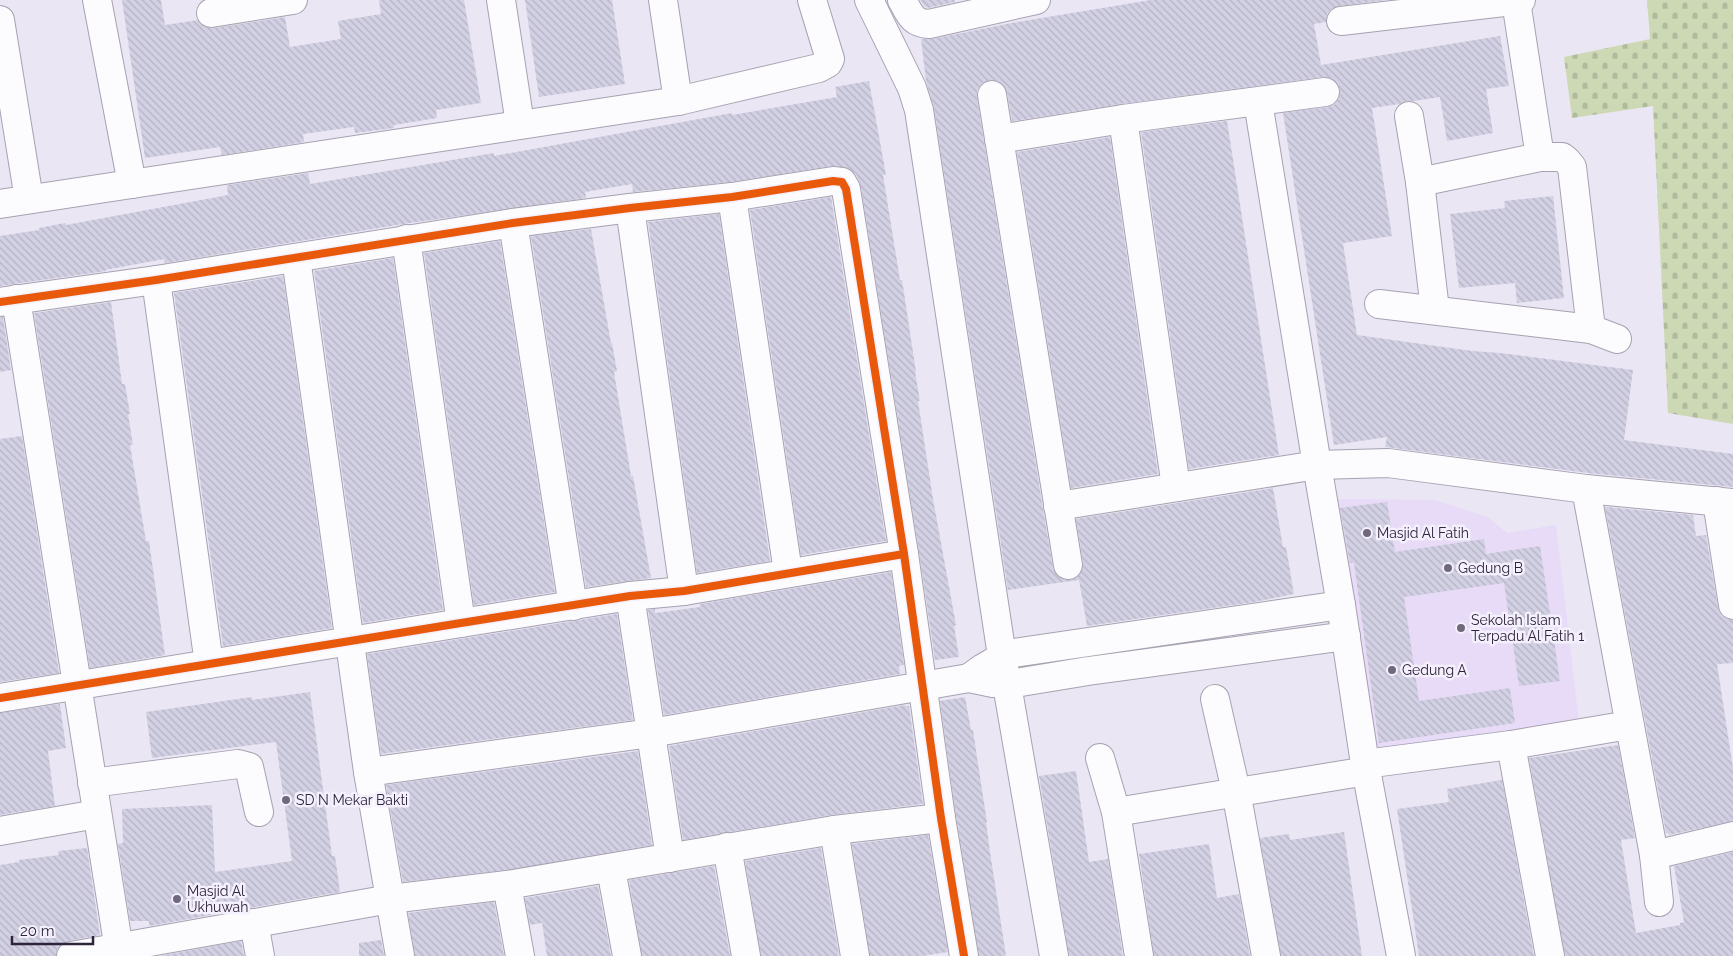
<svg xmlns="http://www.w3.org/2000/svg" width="1733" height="956" viewBox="0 0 1733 956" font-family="Raleway,sans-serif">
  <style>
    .built { fill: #e7dbf8 }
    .cemetery { fill: url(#cemetery-stones) }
    .building { fill: url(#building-back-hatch) }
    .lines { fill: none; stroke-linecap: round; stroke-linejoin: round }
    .minor-casing { stroke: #a7a1b1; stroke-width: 30 }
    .minor { stroke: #fcfbfd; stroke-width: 28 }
    .cycleway-casing { stroke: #f5f0fd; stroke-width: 11 }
    .cycleway { stroke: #e8590c; stroke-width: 8 }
    .poi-dot { fill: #70687c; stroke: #f5f0fd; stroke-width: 2 }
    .labels { text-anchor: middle; stroke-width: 5; stroke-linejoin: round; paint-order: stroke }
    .poi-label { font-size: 14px; fill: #2e243c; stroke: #f5f0fd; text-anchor: start }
  </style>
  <defs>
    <pattern id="cemetery-stones" width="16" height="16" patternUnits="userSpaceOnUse" patternTransform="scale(1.25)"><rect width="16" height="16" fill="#cdd9b5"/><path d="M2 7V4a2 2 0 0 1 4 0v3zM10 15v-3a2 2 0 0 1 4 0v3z" fill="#b0ba9d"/></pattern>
    <pattern id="building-back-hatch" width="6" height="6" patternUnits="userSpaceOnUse" patternTransform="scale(1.25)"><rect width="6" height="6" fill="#d2d0e3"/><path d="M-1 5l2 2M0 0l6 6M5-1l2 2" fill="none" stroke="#b5b2c4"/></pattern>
  </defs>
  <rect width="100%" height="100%" fill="#ebe6f4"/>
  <polygon class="built" points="1336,499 1435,500 1488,517 1507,533 1556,525 1579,722 1373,751"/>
  <polygon class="cemetery" points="1647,0 1733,0 1733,424 1668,413 1653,106 1572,118 1564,57 1650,39"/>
  <g class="building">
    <polygon points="122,0 161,0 165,25 198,20 205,27 213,28 285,17 290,47 341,39 338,21 381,14 379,0 464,0 481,103 436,110 437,118 394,125 394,128 355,133 354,127 303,134 304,142 222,155 220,147 145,158"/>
    <polygon points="525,0 612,0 625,84 539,97"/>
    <polygon points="920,0 954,0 955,2 928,8 924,6"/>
    <polygon points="1151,0 1386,0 1339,6 1331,9 1327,14 1326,22 1314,24 1321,65 1500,36 1509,86 1486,89 1493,133 1447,141 1440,97 1414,101 1406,101 1399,104 1372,108 1392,236 1343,243 1357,335 1472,351 1500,353 1633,370 1624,440 1733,454 1733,487 1588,473 1385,447 1387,437 1334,445 1283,113 1327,107 1334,105 1339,98 1340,90 1338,83 1331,78 1323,77 1121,104 1012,121 1007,92 1004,86 998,81 990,80 982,83 977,90 977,98 1043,509 1053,568 1056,574 1062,579 1070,580 1077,577 1082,571 1083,562 1076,519 1273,488 1283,547 1286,547 1294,594 1254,602 1087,626 1079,580 1008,590 934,108 926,81 921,39 932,39 1012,23"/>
    <polygon points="869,81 886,175 883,175 900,280 902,280 906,306 916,372 915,372 920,401 918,401 933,499 956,625 954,626 959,657 935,660 919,552 861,187 856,174 850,169 831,166 730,182 633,192 632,184 585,192 586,198 403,224 165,263 164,259 105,270 106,271 0,286 0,236 39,230 39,228 65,223 66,225 228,195 227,185 308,173 310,184 494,153 494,156 732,113 732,115 837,97 835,87"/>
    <polygon points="1227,121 1279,455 1189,469 1141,132"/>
    <polygon points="1110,137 1158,474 1071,488 1017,152"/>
    <polygon points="1553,196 1564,298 1517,303 1515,283 1459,288 1450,214 1505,208 1504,201"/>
    <polygon points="831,197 886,541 801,555 750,210"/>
    <polygon points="719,214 770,561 697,573 648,222"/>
    <polygon points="591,229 611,343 612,343 617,371 614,372 631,476 633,476 651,578 586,587 531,236"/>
    <polygon points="500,241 555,592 474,605 424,253"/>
    <polygon points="393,258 443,610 363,623 314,271"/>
    <polygon points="283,276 332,628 223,646 174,293"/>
    <polygon points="111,302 122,384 125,384 130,414 128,414 133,445 130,445 146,541 149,541 165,655 90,668 34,313"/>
    <polygon points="0,317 3,317 11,370 0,372"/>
    <polygon points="22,436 59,673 0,682 0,439"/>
    <polygon points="1387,502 1395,552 1484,539 1486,554 1540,546 1560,681 1519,686 1504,583 1404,597 1419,701 1510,688 1515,723 1379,743 1354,563 1350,563 1340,508"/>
    <polygon points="1605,507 1693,515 1696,536 1706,535 1718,608 1721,615 1727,619 1733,620 1733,663 1717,664 1733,768 1733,821 1669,835 1668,833 1666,833"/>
    <polygon points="891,572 904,665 899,666 900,674 664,715 648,610 655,609 655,613 700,607 700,604"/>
    <polygon points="617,614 633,720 381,754 367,654"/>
    <polygon points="310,692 332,856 335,856 340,892 149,926 149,921 130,921 118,844 123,843 122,809 212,805 215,872 292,861 276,742 152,758 146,712 252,697 252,700"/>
    <polygon points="965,697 971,730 973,730 977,757 987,822 986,822 990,852 1006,956 979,956 956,816 940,701"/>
    <polygon points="60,704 66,748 48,751 55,806 0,815 0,713"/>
    <polygon points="905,705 905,706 909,706 923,804 831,815 683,840 669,746"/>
    <polygon points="1618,745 1635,838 1621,840 1636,933 1680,925 1680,923 1684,922 1674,866 1733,852 1733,956 1565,956 1529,758"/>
    <polygon points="638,751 652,845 505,870 403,882 386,785"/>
    <polygon points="1076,771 1089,862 1108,859 1123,956 1069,956 1039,776"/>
    <polygon points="1502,780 1534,956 1419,956 1397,809 1449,802 1447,789"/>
    <polygon points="1344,832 1362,956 1281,956 1260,838 1289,834 1290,840"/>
    <polygon points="928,835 948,952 922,956 870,956 852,844"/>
    <polygon points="1209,844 1217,898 1239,894 1250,956 1154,956 1139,854"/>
    <polygon points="87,848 100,935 68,941 61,944 57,950 56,956 0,956 0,865 19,862 19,860 59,855 58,851"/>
    <polygon points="821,848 839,956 761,956 745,861"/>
    <polygon points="714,866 730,956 642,956 629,880"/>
    <polygon points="598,886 611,956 547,956 542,923 530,925 525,898"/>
    <polygon points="494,902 504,956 415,956 408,913"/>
    <polygon points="381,940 384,956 359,956 359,943"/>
    <polygon points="241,941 244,956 160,956"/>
  </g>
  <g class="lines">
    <defs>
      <g id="minor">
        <polyline points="97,0 132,184"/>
        <polyline points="501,0 520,124"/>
        <polyline points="663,0 678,101"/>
        <polyline points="869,0 912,88 919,110 1002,656 1054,956"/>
        <path d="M 902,0 C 910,14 912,23 929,24 L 1036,0"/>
        <polyline points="1516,1 1540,157"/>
        <polyline points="211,13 293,0"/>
        <polyline points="0,20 29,199"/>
        <polyline points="1341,21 1521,0"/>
        <polyline points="992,95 1068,565"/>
        <polyline points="1258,102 1317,465 1341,605 1365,764 1401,956"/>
        <polyline points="1409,116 1420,182 1435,310"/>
        <polyline points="1123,119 1176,487"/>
        <polyline points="999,139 1123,119 1325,92"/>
        <polyline points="1420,182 1540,157 1562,157 1567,161 1572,167 1591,329"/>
        <polyline points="732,197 788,572"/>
        <polyline points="0,204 678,101 819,68 828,63 830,59 812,0"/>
        <polyline points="630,208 684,591"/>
        <polyline points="513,223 573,606"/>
        <polyline points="406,239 461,623"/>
        <polyline points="296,258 368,772 400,956"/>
        <polyline points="156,280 209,664"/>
        <polyline points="16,299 120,956"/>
        <polyline points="0,302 156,280 513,223 630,208 732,197 833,181 842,182 846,189 904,554 941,818 964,956"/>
        <polyline points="1379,304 1591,329 1617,339"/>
        <polyline points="1586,489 1654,855 1659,902"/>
        <polyline points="1717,501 1733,605"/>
        <polyline points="1058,506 1317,465 1388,463 1586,489 1733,503"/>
        <polyline points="630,596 670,858"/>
        <polyline points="1341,605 1007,654 983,668 969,678 993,683 1015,683 1088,671 1346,636"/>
        <polyline points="0,698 461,623 630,596 684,591 904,554"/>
        <polyline points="1215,699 1236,791 1266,956"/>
        <polyline points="1511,745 1550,956"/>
        <polyline points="1100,758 1116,812 1139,956"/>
        <polyline points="1365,764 1511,745 1629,725"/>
        <polyline points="368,772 651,733 969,678"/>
        <polyline points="92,783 238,764 249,767 259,812"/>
        <polyline points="1116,812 1367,771"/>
        <polyline points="834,830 855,956"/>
        <polyline points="0,831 97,814"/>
        <polyline points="727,847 746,956"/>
        <polyline points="1654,855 1733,836"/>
        <polyline points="611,869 627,956"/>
        <polyline points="507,885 520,956"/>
        <polyline points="254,923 260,956"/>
        <polyline points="71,956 390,899 507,885 834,830 941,818"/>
      </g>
    </defs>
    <use href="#minor" class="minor-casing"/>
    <use href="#minor" class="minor"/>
    <defs>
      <g id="cycleway">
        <polyline points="0,302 156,280 513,223 630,208 732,197 833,181 842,182 846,189 904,554 941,818 964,956"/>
        <polyline points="0,698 461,623 630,596 684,591 904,554"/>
      </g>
    </defs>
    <use href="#cycleway" class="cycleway-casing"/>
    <use href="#cycleway" class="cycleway"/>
  </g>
  <g class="poi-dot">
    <circle cx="1367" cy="533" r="5"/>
    <circle cx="1448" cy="568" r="5"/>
    <circle cx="1461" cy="628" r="5"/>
    <circle cx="1392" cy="670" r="5"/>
    <circle cx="286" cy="800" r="5"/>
    <circle cx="177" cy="899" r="5"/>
  </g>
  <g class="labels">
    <g class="poi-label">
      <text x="1377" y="538">Masjid Al Fatih</text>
      <text x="1458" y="573">Gedung B</text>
      <text x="1471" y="625">Sekolah Islam<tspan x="1471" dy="16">Terpadu Al Fatih 1</tspan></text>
      <text x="1402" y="675">Gedung A</text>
      <text x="296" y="805">SD N Mekar Bakti</text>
      <text x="187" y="896">Masjid Al<tspan x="187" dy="16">Ukhuwah</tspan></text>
    </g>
  </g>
  <path d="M12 936v8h81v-8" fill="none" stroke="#2e243c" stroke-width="2.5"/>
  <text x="20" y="936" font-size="15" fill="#2e243c" stroke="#f5f0fd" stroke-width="4" paint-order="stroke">20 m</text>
</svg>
